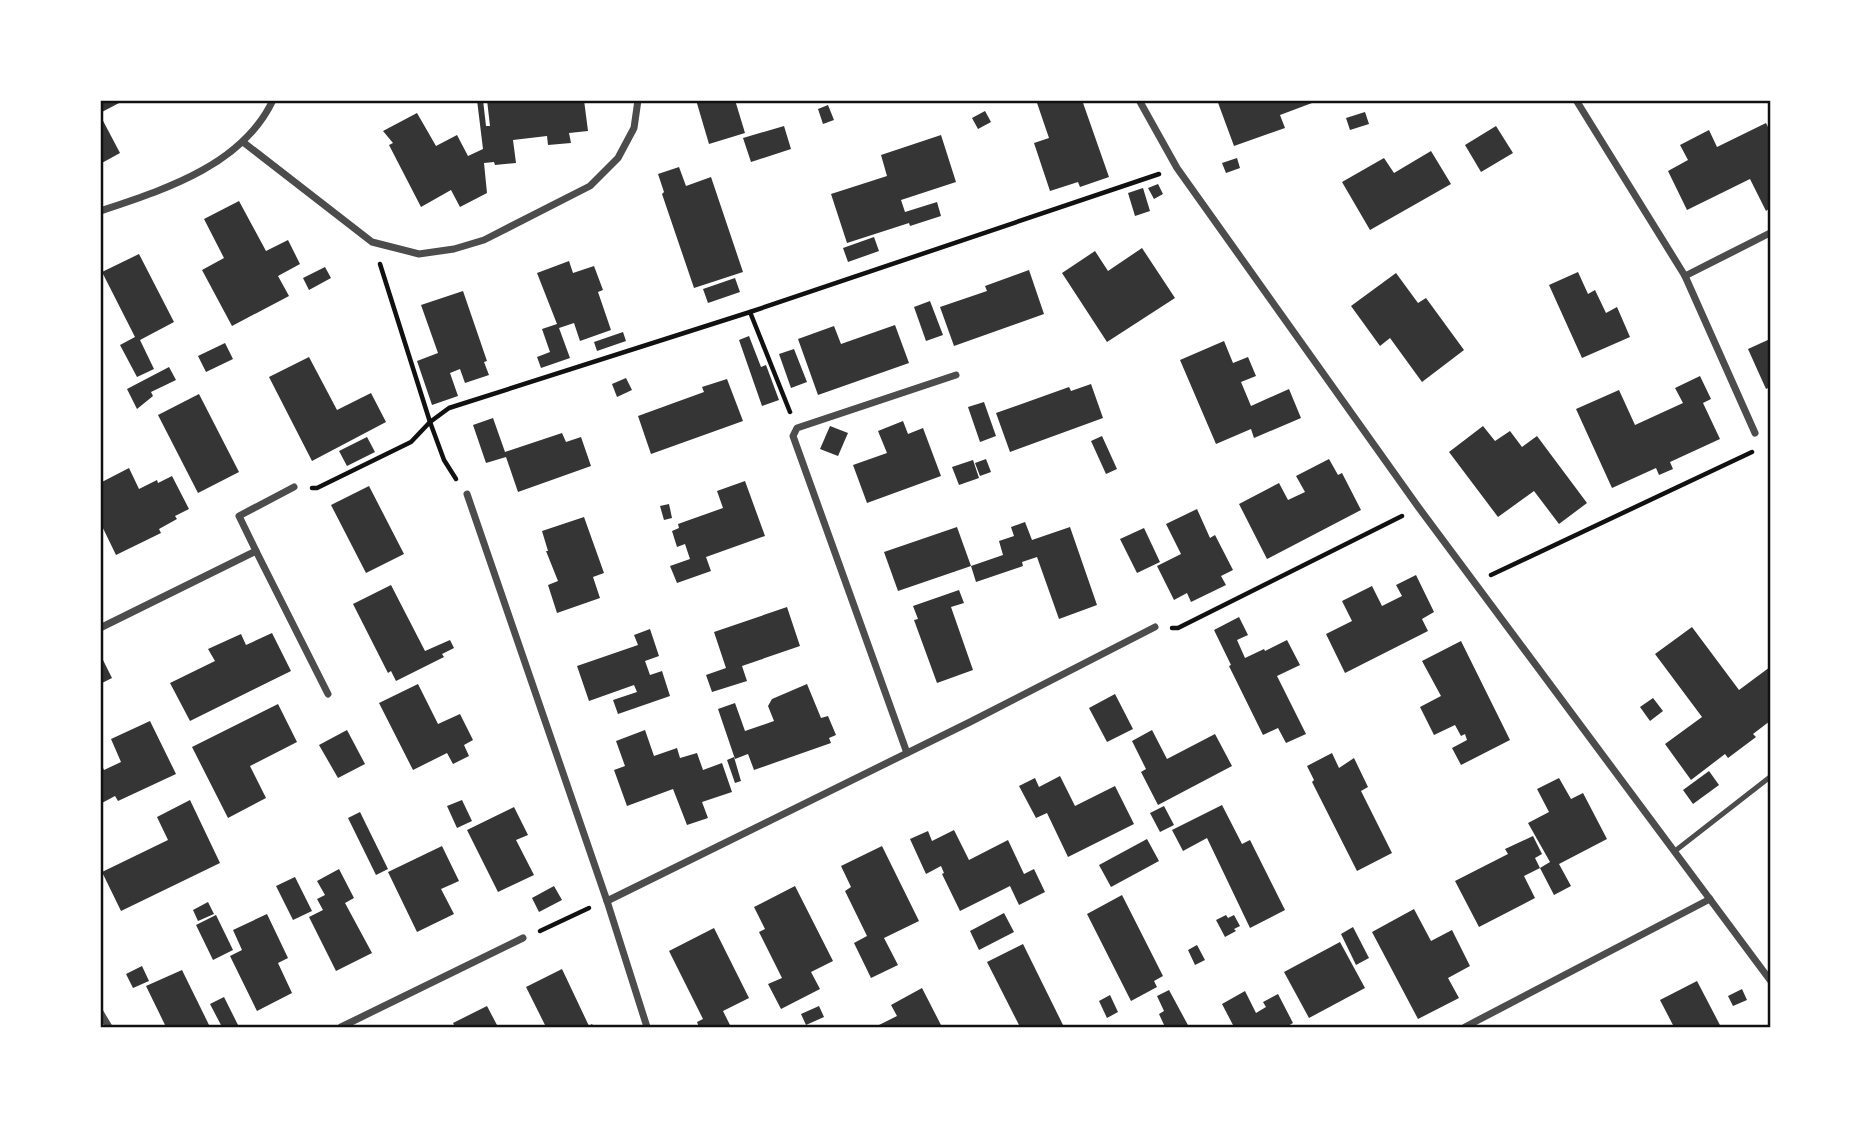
<svg xmlns="http://www.w3.org/2000/svg" width="1870" height="1127" viewBox="0 0 1870 1127" font-family="Barlow,sans-serif">
  <style>
    .building { fill: #353535 }
    .lines { fill: none; stroke-linecap: round; stroke-linejoin: round }
    .path { stroke: #111; stroke-width: 4.5 }
    .service { stroke: #4c4c4c; stroke-width: 5 }
    .minor { stroke: #4c4c4c; stroke-width: 7 }
    .neatline { fill: none; stroke: #111; stroke-width: 2.5 }
  </style>
  <rect width="100%" height="100%" fill="#fff"/>
  <g class="building">
    <polygon points="100,100 120,100 121,102 100,113"/>
    <polygon points="477,100 483,100 486,126 490,126 487,100 584,100 588,131 569,133 571,143 548,145 547,136 513,140 516,163 495,165 494,162 484,163 487,193 460,207 451,190 421,207 389,145 393,143 383,131 417,113 436,146 457,135 468,156 483,149"/>
    <polygon points="696,100 735,100 745,133 709,144"/>
    <polygon points="1036,100 1082,100 1109,177 1080,187 1078,182 1050,191 1034,143 1049,138"/>
    <polygon points="1217,100 1320,100 1280,115 1285,128 1234,146"/>
    <polygon points="828,105 834,120 823,124 818,109"/>
    <polygon points="985,111 991,122 978,129 972,118"/>
    <polygon points="1365,112 1369,124 1350,130 1346,118"/>
    <polygon points="100,115 120,153 100,164"/>
    <polygon points="1766,123 1770,131 1770,208 1766,211 1750,179 1687,210 1668,171 1688,160 1680,145 1709,130 1717,147"/>
    <polygon points="784,126 791,149 751,162 743,138"/>
    <polygon points="1496,126 1513,153 1481,172 1465,145"/>
    <polygon points="941,135 956,182 901,200 905,212 937,202 941,216 910,226 909,223 847,243 831,194 887,176 881,155"/>
    <polygon points="1431,151 1451,184 1370,230 1342,182 1384,158 1394,173"/>
    <polygon points="1237,158 1240,168 1226,173 1222,163"/>
    <polygon points="679,167 686,186 711,177 743,272 694,288 662,194 664,192 658,174"/>
    <polygon points="1158,184 1163,194 1154,199 1148,188"/>
    <polygon points="1143,188 1150,211 1135,216 1128,193"/>
    <polygon points="239,201 266,251 288,240 300,264 278,276 289,296 232,326 202,270 224,258 204,219"/>
    <polygon points="874,237 879,251 848,262 843,248"/>
    <polygon points="1142,248 1175,298 1107,342 1062,273 1095,251 1108,271"/>
    <polygon points="139,254 174,322 140,340 154,369 137,377 120,345 135,337 102,272"/>
    <polygon points="569,261 573,273 594,266 603,290 598,292 611,330 580,341 574,323 559,328 570,358 541,368 537,357 550,352 542,329 557,324 537,273"/>
    <polygon points="325,267 331,278 309,290 303,278"/>
    <polygon points="1029,270 1044,314 954,346 940,307 987,291 985,286"/>
    <polygon points="1578,272 1588,294 1595,290 1606,313 1617,307 1630,337 1582,358 1549,285"/>
    <polygon points="1396,273 1418,303 1426,298 1464,350 1422,382 1390,338 1380,346 1351,306"/>
    <polygon points="735,278 740,292 708,303 703,289"/>
    <polygon points="463,291 487,361 484,362 489,375 465,383 460,369 450,373 458,396 432,405 417,361 438,353 421,305"/>
    <polygon points="930,301 943,335 926,341 914,307"/>
    <polygon points="895,325 909,363 818,395 798,339 834,326 841,344"/>
    <polygon points="623,332 626,341 597,351 594,342"/>
    <polygon points="749,336 761,367 766,365 779,400 762,406 739,340"/>
    <polygon points="1770,339 1770,387 1766,389 1748,349"/>
    <polygon points="1224,341 1233,363 1248,357 1256,376 1241,382 1251,406 1289,389 1301,418 1254,438 1251,429 1216,444 1180,360"/>
    <polygon points="225,343 233,359 206,372 198,356"/>
    <polygon points="794,349 807,382 791,388 779,354"/>
    <polygon points="309,357 337,410 371,393 386,422 312,461 269,377"/>
    <polygon points="169,367 176,380 151,392 153,396 137,409 127,389"/>
    <polygon points="1700,376 1711,399 1703,403 1720,439 1670,462 1673,469 1659,475 1656,468 1612,488 1576,409 1619,390 1635,425 1683,403 1675,388"/>
    <polygon points="626,378 632,390 617,397 612,384"/>
    <polygon points="727,379 743,421 651,454 638,416 704,392 702,387"/>
    <polygon points="1091,384 1103,418 1010,452 996,413 1069,387 1071,391"/>
    <polygon points="199,394 239,472 198,493 158,415"/>
    <polygon points="984,402 996,436 980,442 968,407"/>
    <polygon points="493,418 505,452 562,433 566,442 581,437 591,466 518,492 506,457 486,463 473,425"/>
    <polygon points="903,421 908,434 923,428 941,476 867,503 853,465 887,453 878,431"/>
    <polygon points="830,426 848,433 838,456 820,449"/>
    <polygon points="1483,426 1495,441 1510,431 1522,447 1537,436 1587,503 1559,524 1534,491 1498,517 1449,452"/>
    <polygon points="1102,436 1117,469 1106,474 1091,441"/>
    <polygon points="367,437 375,452 347,466 339,451"/>
    <polygon points="986,459 991,472 980,476 975,463"/>
    <polygon points="1329,459 1338,475 1342,473 1361,510 1267,559 1239,504 1279,483 1288,500 1305,492 1296,476"/>
    <polygon points="973,460 979,478 959,485 952,467"/>
    <polygon points="129,468 139,489 157,480 158,483 172,476 189,509 175,516 177,519 159,529 161,533 116,555 100,522 100,483"/>
    <polygon points="745,481 765,536 706,557 711,571 677,583 670,566 690,559 685,544 677,547 672,531 679,528 678,524 723,508 717,491"/>
    <polygon points="369,486 404,554 366,573 331,505"/>
    <polygon points="669,504 672,518 664,520 660,506"/>
    <polygon points="1197,509 1210,538 1215,535 1233,570 1221,576 1226,585 1191,602 1187,593 1174,600 1157,566 1181,554 1166,524"/>
    <polygon points="584,517 604,573 593,577 600,598 557,613 548,585 558,581 546,551 548,551 542,531"/>
    <polygon points="1025,522 1032,540 1070,527 1097,605 1059,619 1037,557 1022,562 1023,566 976,582 971,566 1003,555 999,541 1014,536 1011,527"/>
    <polygon points="957,527 971,566 898,591 884,552"/>
    <polygon points="1144,528 1160,562 1137,573 1120,539"/>
    <polygon points="1416,575 1434,612 1422,619 1428,631 1345,673 1326,634 1352,621 1342,601 1372,586 1382,606 1402,596 1396,585"/>
    <polygon points="391,585 425,651 450,640 454,648 442,654 444,657 396,681 391,671 388,673 353,604"/>
    <polygon points="959,590 964,603 951,607 973,670 937,683 914,620 918,619 913,606"/>
    <polygon points="787,607 800,646 742,666 747,681 712,692 706,675 726,668 714,632"/>
    <polygon points="1239,617 1248,635 1237,640 1245,658 1264,649 1265,651 1287,640 1300,665 1277,676 1306,734 1286,743 1278,728 1263,735 1229,666 1231,665 1214,630"/>
    <polygon points="1692,627 1739,690 1770,667 1770,721 1753,734 1756,737 1728,758 1725,754 1691,780 1665,744 1702,717 1655,654"/>
    <polygon points="650,629 659,656 645,661 650,675 662,671 670,696 618,714 613,700 637,692 634,685 589,701 577,666 638,645 634,635"/>
    <polygon points="272,633 291,671 190,721 170,683 215,661 208,649 241,634 246,645"/>
    <polygon points="1461,641 1510,740 1461,765 1452,748 1467,740 1465,734 1461,736 1455,725 1434,735 1420,707 1441,696 1422,661"/>
    <polygon points="100,654 112,678 100,684"/>
    <polygon points="418,684 438,724 460,714 473,740 464,745 469,756 453,764 447,753 413,770 379,703"/>
    <polygon points="807,684 821,718 828,716 836,735 829,738 831,743 754,770 748,754 735,759 718,709 735,703 745,731 774,721 768,706 772,699"/>
    <polygon points="1115,694 1133,729 1107,742 1089,708"/>
    <polygon points="1653,698 1663,711 1650,721 1640,707"/>
    <polygon points="278,704 297,742 250,766 266,798 228,818 192,747"/>
    <polygon points="150,721 176,774 118,801 115,796 100,804 100,761 104,770 121,762 111,739"/>
    <polygon points="347,730 365,764 338,778 319,745"/>
    <polygon points="645,730 654,756 677,748 680,758 697,753 703,770 722,763 732,792 702,802 708,818 687,825 673,789 627,806 614,770 625,766 616,741"/>
    <polygon points="1152,730 1167,759 1215,734 1232,766 1158,805 1141,772 1146,769 1132,741"/>
    <polygon points="1332,753 1339,768 1354,758 1368,787 1361,791 1392,853 1357,871 1312,782 1314,780 1307,766"/>
    <polygon points="734,757 741,781 735,783 727,760"/>
    <polygon points="1709,771 1719,785 1693,804 1683,790"/>
    <polygon points="1060,776 1075,806 1115,786 1134,824 1068,857 1047,813 1036,818 1019,786 1035,778 1039,787"/>
    <polygon points="1559,778 1571,799 1583,793 1607,839 1559,864 1571,886 1554,895 1540,868 1550,862 1528,823 1549,812 1537,789"/>
    <polygon points="190,800 220,863 121,911 102,872 168,840 157,817"/>
    <polygon points="462,800 472,821 457,828 447,806"/>
    <polygon points="1222,805 1242,844 1250,840 1285,910 1250,928 1207,838 1183,851 1172,830"/>
    <polygon points="1164,806 1174,825 1160,832 1150,813"/>
    <polygon points="514,807 528,835 516,840 534,875 498,892 467,830"/>
    <polygon points="360,812 388,869 376,875 348,818"/>
    <polygon points="954,830 969,860 1008,840 1024,874 1034,869 1045,892 1019,905 1010,886 960,911 942,874 944,873 941,866 926,874 910,839 928,831 932,841"/>
    <polygon points="1533,836 1542,854 1535,858 1540,868 1524,876 1535,898 1479,927 1455,881 1508,854 1505,849"/>
    <polygon points="1147,839 1159,861 1111,887 1099,865"/>
    <polygon points="442,846 459,881 441,889 454,914 417,932 388,872"/>
    <polygon points="882,846 919,921 884,938 898,965 871,978 854,943 867,936 845,891 851,887 841,866"/>
    <polygon points="339,869 354,898 345,903 372,953 336,971 309,917 323,910 317,899 325,895 317,881"/>
    <polygon points="295,877 312,911 293,920 276,886"/>
    <polygon points="554,886 562,900 539,912 532,898"/>
    <polygon points="795,886 833,961 811,972 820,989 781,1009 768,984 782,978 759,932 765,929 754,907"/>
    <polygon points="1122,895 1163,976 1154,981 1157,987 1131,1001 1087,914"/>
    <polygon points="208,902 214,914 198,921 193,910"/>
    <polygon points="1414,909 1431,941 1452,930 1470,966 1448,978 1459,998 1418,1019 1372,932"/>
    <polygon points="1004,913 1014,932 979,950 970,931"/>
    <polygon points="267,914 288,958 278,963 292,993 257,1011 230,956 242,950 233,930"/>
    <polygon points="216,915 233,950 213,960 196,925"/>
    <polygon points="1226,915 1228,918 1234,915 1240,926 1234,929 1236,931 1225,937 1216,920"/>
    <polygon points="1353,927 1369,958 1356,965 1341,934"/>
    <polygon points="714,928 749,998 723,1011 731,1027 699,1027 697,1022 703,1019 669,951"/>
    <polygon points="1340,942 1365,988 1309,1018 1284,972"/>
    <polygon points="1023,944 1064,1027 1020,1027 987,962"/>
    <polygon points="1197,945 1205,960 1195,965 1188,950"/>
    <polygon points="142,966 149,981 133,988 126,974"/>
    <polygon points="562,969 589,1026 592,1024 594,1027 546,1027 526,987"/>
    <polygon points="182,970 210,1027 166,1027 146,986"/>
    <polygon points="1697,981 1721,1027 1674,1027 1660,1000"/>
    <polygon points="922,988 942,1027 875,1027 897,1016 891,1005"/>
    <polygon points="1742,989 1747,1000 1733,1006 1728,996"/>
    <polygon points="1169,990 1189,1027 1165,1027 1159,1014 1164,1011 1157,996"/>
    <polygon points="1245,991 1256,1013 1266,1007 1263,1002 1278,994 1293,1023 1286,1027 1229,1027 1233,1025 1222,1004"/>
    <polygon points="1110,995 1118,1012 1107,1018 1099,1001"/>
    <polygon points="224,997 239,1027 222,1027 210,1004"/>
    <polygon points="487,1006 498,1027 455,1027 453,1023"/>
    <polygon points="819,1006 824,1017 806,1025 801,1014"/>
  </g>
  <g class="lines">
    <g class="path">
      <polyline points="380,264 430,422 444,460 456,479"/>
      <polyline points="750,312 790,412"/>
      <polyline points="312,488 317,488 411,442 430,422 449,408 750,312 1159,174"/>
      <polyline points="1491,575 1752,452"/>
      <polyline points="1172,628 1178,628 1402,516"/>
      <polyline points="540,931 589,908"/>
    </g>
    <polyline class="service" points="1675,851 1770,777"/>
    <g class="minor">
      <polyline points="1139,100 1177,168 1419,508 1770,980"/>
      <polyline points="1576,100 1685,276 1755,433"/>
      <polyline points="243,142 372,242 419,254 454,249 484,240 590,186 618,158 634,128 638,100"/>
      <path d="M 100,211 C 163,190 242,166 273,100"/>
      <polyline points="1685,276 1770,233"/>
      <polyline points="467,494 607,901 647,1027"/>
      <polyline points="256,551 328,694"/>
      <polyline points="100,628 256,551 239,516 294,487"/>
      <polyline points="907,753 793,436 797,428 956,375"/>
      <polyline points="607,901 970,722 1155,627"/>
      <polyline points="100,1012 109,1027"/>
      <polyline points="341,1027 523,938"/>
      <polyline points="1465,1027 1710,899"/>
    </g>
  </g>
  <rect width="1870" height="1127" fill="none" stroke="#ffffff" stroke-width="203"/>
  <rect x="102" y="102" width="1667" height="924" class="neatline"/>
</svg>
